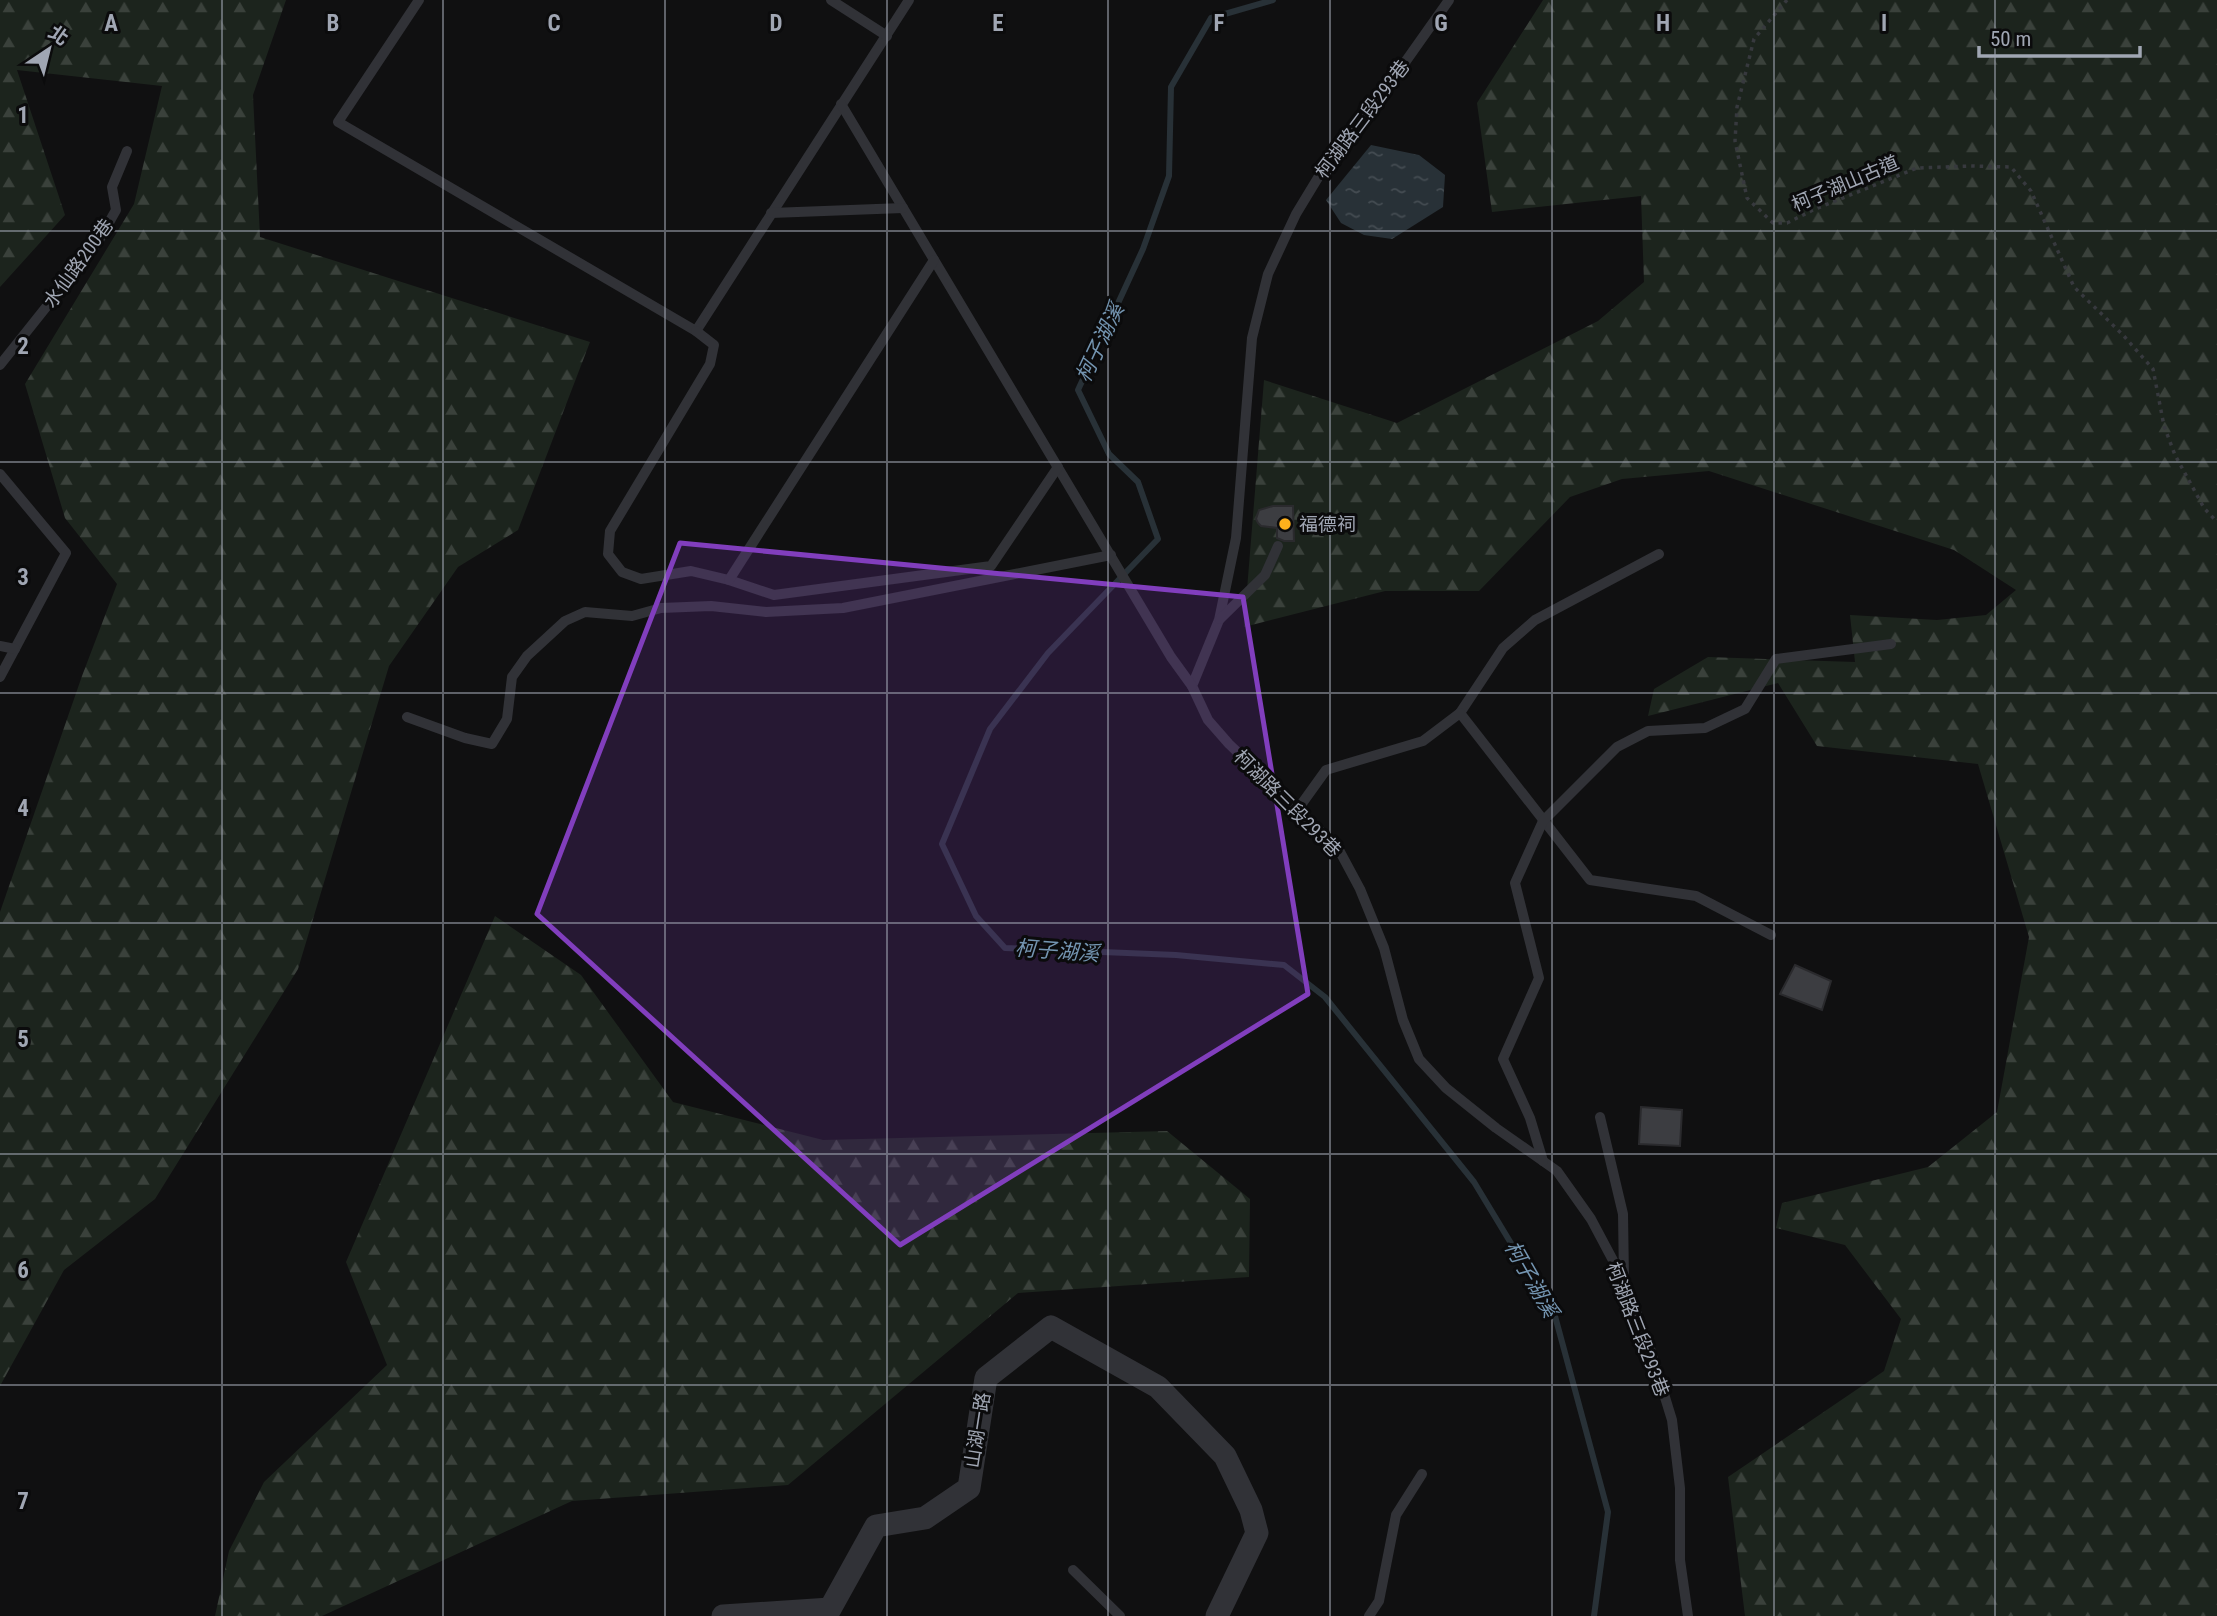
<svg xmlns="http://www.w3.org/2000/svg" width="2217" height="1616" viewBox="0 0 2217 1616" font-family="'Roboto Condensed','Noto Sans TC',sans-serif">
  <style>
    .forest { fill: url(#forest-firs) }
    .water { fill: url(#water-ripples) }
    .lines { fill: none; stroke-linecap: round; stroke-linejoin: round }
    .stream { stroke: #283137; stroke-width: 6 }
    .building { fill: #3c3d41; stroke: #2a2a2d; stroke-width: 2 }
    .path { stroke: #37393e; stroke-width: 3.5; stroke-dasharray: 3.5 5; stroke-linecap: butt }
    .service { stroke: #313237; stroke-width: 10 }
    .minor { stroke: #313237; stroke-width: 23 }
    .marked { fill: #813ebd; fill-opacity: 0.2; stroke: #813ebd; stroke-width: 5; stroke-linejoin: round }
    .grid { fill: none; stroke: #a0a6b3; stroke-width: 2; stroke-opacity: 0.55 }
    .poi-dot { fill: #fdb01c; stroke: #0b0b0c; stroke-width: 2.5 }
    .labels { text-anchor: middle; stroke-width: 6; stroke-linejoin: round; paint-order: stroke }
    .street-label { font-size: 19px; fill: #a0a6b3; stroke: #0b0b0c }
    .poi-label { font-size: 19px; fill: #a0a6b3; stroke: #0b0b0c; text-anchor: start }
    .water-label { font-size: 21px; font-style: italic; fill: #7495b1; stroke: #0b0b0c }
    .grid-label { font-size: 23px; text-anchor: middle; font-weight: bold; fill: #a0a6b3; stroke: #0b0b0c; stroke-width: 6; stroke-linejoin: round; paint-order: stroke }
  </style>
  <defs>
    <pattern id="forest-firs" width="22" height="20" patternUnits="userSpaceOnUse" patternTransform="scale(1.75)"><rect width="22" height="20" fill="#1c241d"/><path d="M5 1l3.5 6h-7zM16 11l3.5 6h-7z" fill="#3a413b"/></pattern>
    <pattern id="water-ripples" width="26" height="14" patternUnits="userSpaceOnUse" patternTransform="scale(1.75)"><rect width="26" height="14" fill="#283137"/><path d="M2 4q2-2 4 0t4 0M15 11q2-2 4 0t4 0" fill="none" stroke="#444c52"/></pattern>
  </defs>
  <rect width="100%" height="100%" fill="#101011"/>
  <g class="forest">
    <polygon points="0,0 286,0 253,95 260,237 590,342 518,530 458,567 389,666 298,969 155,1199 64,1270 0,1386 0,912 82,676 117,584 65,518 25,384 134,204 162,86 17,70 65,215 0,287"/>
    <polygon points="1543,0 2217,0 2217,1616 1745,1616 1728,1477 1884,1371 1901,1319 1845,1245 1776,1228 1782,1203 1928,1167 1997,1112 2029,937 1978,764 1817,746 1778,683 1648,716 1654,689 1708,657 1855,662 1850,615 1937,620 1986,615 2016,590 1954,550 1709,471 1622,479 1570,497 1479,591 1385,591 1244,627 1264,380 1397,423 1598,321 1644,282 1641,196 1492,212 1477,103"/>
    <polygon points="495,916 581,975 673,1102 823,1140 1167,1131 1250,1199 1249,1277 1018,1293 788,1485 572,1501 322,1616 215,1616 229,1551 264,1482 387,1365 346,1262"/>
  </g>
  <polygon class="water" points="1371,145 1419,155 1445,175 1443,207 1392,239 1364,235 1341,223 1326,200"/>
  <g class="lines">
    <polyline class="stream" points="1273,0 1211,18 1171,87 1169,176 1143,249 1078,390 1109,454 1138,482 1158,539 1048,653 990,729 942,844 976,916 1005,948 1176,955 1284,965 1325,997 1474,1182 1555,1316 1608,1512 1594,1616"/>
  </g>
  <g class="building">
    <polygon points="1273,506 1293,506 1294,541 1284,541 1277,538 1277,528 1261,526 1258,523 1256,519 1259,510"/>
    <polygon points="1795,965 1831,981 1822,1010 1780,994"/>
    <polygon points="1641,1107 1682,1110 1680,1146 1639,1144"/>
  </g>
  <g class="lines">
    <polyline class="path" points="1787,0 1754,39 1737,107 1735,141 1747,198 1773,223 1787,223 1813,210 1917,168 1970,166 2011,167 2031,191 2074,287 2123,335 2153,369 2164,426 2175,455 2204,508 2217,522"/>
    <g class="service">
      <polyline points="419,0 338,122 696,331 909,0"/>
      <polyline points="831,0 887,36"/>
      <polyline points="1449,0 1389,85 1333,153 1296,214 1268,274 1252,338 1236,538 1219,620 1192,686 1208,720 1229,744 1338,848 1360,889 1384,948 1403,1020 1419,1059 1446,1088 1496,1128 1557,1171 1591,1219 1624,1281 1648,1342 1672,1420 1680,1488 1680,1560 1688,1616"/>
      <polyline points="841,104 1171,657 1192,686"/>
      <polyline points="771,213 903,208"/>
      <polyline points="696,331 714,345 710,364 610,531 608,554 622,572 641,579 691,571 729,580 774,595 991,566 1058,467"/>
      <polyline points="0,365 98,242 116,210 112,187 127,151"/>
      <polyline points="0,474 66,553 0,677"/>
      <polyline points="729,580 934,260"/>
      <polyline points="1220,619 1265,575 1278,546"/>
      <polyline points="0,646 15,649"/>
      <polyline points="1460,713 1503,648 1535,620 1659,554"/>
      <polyline points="407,717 465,738 492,744 507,719 512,677 527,656 565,621 585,612 632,616 661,608 711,606 766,612 843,608 1111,555"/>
      <polyline points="1298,809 1326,770 1423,741 1460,713 1590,880 1696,896 1771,935"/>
      <polyline points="1600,1117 1623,1214 1624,1278"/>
      <polyline points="1543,1161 1530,1118 1503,1059 1539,978 1515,883 1543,821 1617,747 1648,731 1705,728 1745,709 1776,659 1891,644"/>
      <polyline points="1073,1570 1120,1616"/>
      <polyline points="1369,1616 1379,1601 1396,1515 1422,1474"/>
    </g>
    <polyline class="minor" points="723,1616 830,1609 876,1526 925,1518 969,1488 986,1378 1051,1327 1158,1387 1225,1456 1251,1510 1257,1533 1217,1616"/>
  </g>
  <path class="marked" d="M 680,543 L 1243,597 L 1308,994 L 900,1245 L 537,914 Z"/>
  <path class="grid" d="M 222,0 L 222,1616M 443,0 L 443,1616M 665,0 L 665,1616M 887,0 L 887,1616M 1108,0 L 1108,1616M 1330,0 L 1330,1616M 1552,0 L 1552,1616M 1774,0 L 1774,1616M 1995,0 L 1995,1616M 0,231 L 2217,231M 0,462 L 2217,462M 0,693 L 2217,693M 0,923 L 2217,923M 0,1154 L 2217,1154M 0,1385 L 2217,1385"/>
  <circle class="poi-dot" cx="1285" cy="524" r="7"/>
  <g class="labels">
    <g class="street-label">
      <text transform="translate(1362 119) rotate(-53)" y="7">柯湖路三段293巷</text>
      <text transform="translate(1845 183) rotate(-23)" y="7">柯子湖山古道</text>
      <text transform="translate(78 263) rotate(-54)" y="7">水仙路200巷</text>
      <text transform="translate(1288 803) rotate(45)" y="7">柯湖路三段293巷</text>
      <text transform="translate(1638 1329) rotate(69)" y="7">柯湖路三段293巷</text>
      <text transform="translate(977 1430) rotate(-81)" y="7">山湖一路</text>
    </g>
    <g class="poi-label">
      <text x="1299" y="531">福德祠</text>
    </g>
    <g class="water-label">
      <text transform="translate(1100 343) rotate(-65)" y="7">柯子湖溪</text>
      <text transform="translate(1057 951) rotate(4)" y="7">柯子湖溪</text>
      <text transform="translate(1531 1279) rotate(60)" y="7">柯子湖溪</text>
    </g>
  </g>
  <g class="grid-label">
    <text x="111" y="31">A</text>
    <text x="333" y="31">B</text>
    <text x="554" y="31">C</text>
    <text x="776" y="31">D</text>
    <text x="998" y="31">E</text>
    <text x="1219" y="31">F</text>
    <text x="1441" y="31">G</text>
    <text x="1663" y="31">H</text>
    <text x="1884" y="31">I</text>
    <text x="23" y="123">1</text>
    <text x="23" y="354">2</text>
    <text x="23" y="585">3</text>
    <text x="23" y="816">4</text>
    <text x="23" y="1047">5</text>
    <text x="23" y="1278">6</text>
    <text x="23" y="1509">7</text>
  </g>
  <g transform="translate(49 49) rotate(35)" stroke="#0b0b0c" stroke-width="5" paint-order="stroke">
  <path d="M0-5L12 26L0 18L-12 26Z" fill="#a0a6b3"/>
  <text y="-10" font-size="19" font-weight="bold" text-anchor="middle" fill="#a0a6b3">北</text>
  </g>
  <path d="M1979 46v10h161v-10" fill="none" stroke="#a0a6b3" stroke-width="3.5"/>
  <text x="1990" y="46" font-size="21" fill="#a0a6b3" stroke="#0b0b0c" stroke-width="5" paint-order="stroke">50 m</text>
</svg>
